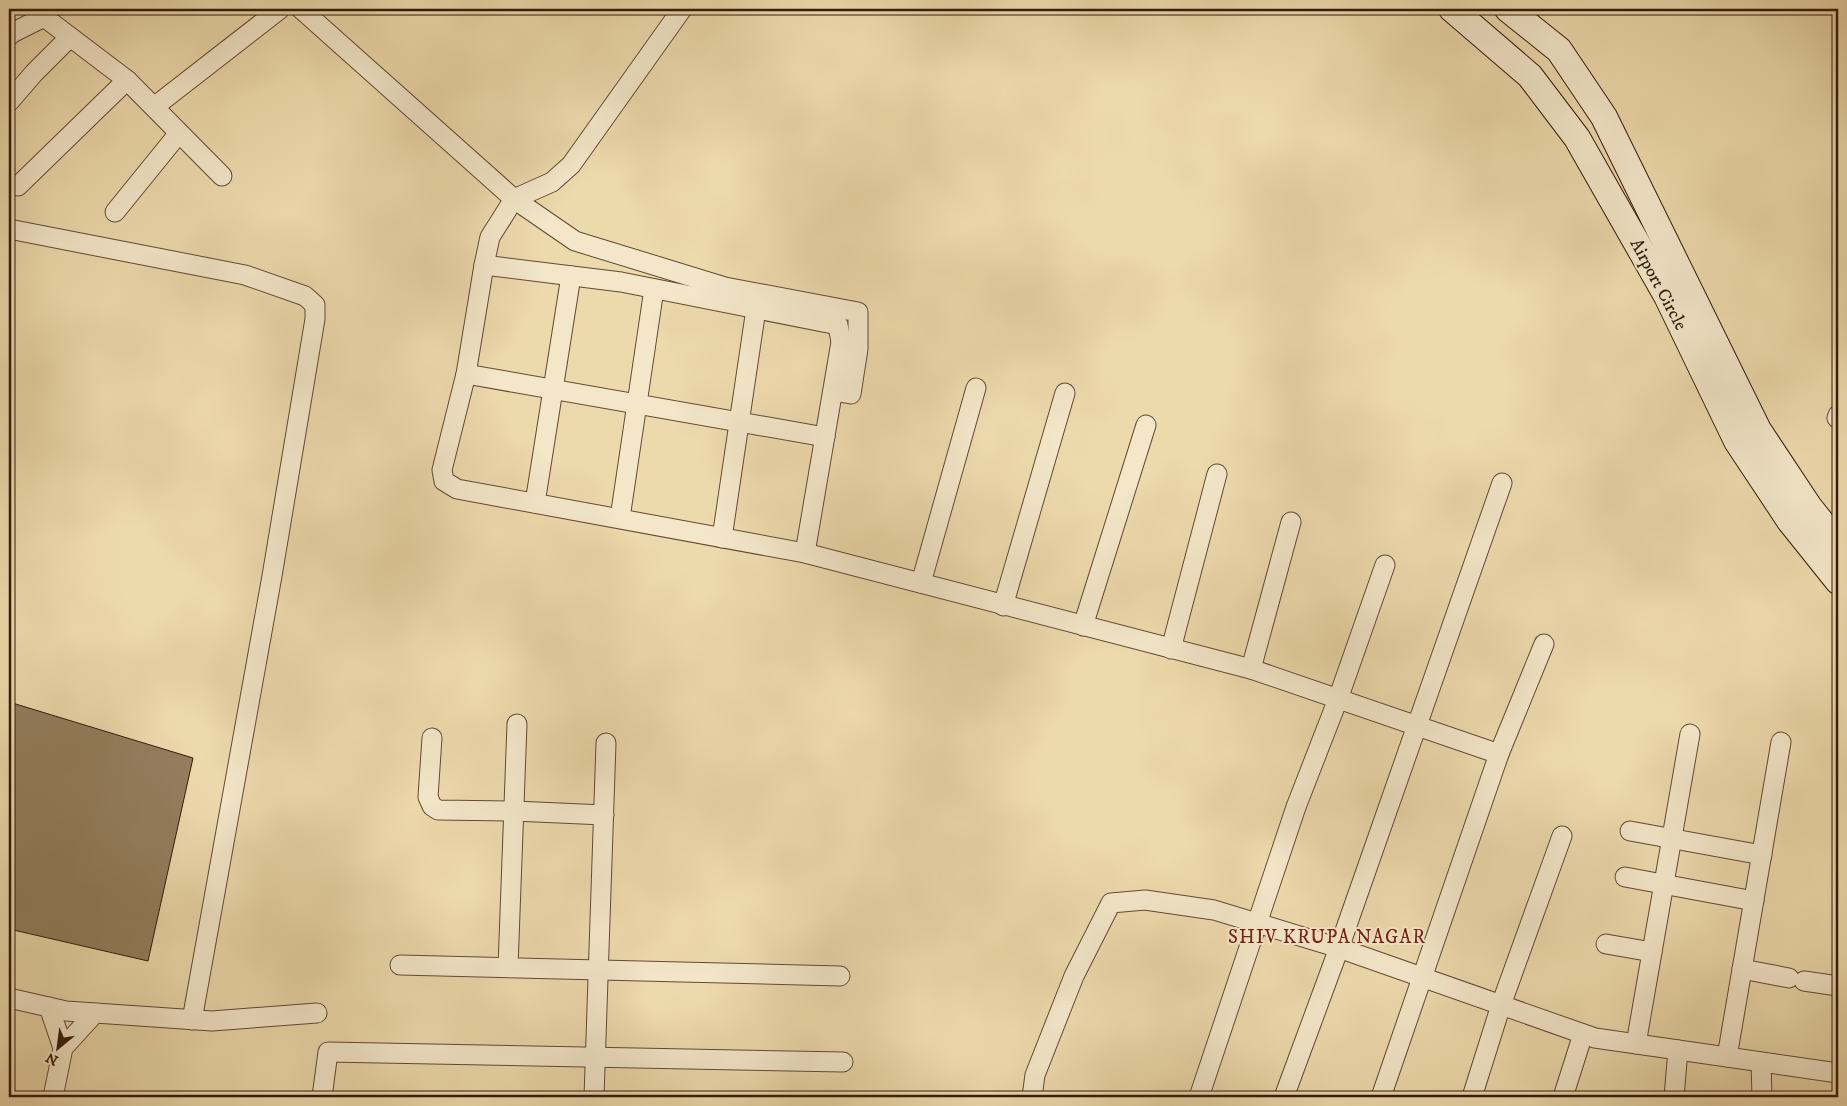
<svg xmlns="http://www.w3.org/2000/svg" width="1847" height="1106" viewBox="0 0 1847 1106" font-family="'IM FELL DW Pica',serif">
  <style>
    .building { fill: #947e5e; stroke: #341b09 }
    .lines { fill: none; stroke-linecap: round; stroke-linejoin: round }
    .street-casing { stroke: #624a32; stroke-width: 21 }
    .secondary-casing { stroke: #341b09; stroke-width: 28 }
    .street { stroke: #f3e6c9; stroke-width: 19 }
    .secondary { stroke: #f3e6c9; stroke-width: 26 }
    .labels { text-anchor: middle; stroke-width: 4; stroke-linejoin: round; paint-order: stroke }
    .street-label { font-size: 18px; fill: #341b09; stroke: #f3e6c9 }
    .neighbourhood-label { font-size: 19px; letter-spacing: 1px; fill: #7a1f14; stroke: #f3e6c9 }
  </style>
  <rect width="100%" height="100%" fill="#ecd9ac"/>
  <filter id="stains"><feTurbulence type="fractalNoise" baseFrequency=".004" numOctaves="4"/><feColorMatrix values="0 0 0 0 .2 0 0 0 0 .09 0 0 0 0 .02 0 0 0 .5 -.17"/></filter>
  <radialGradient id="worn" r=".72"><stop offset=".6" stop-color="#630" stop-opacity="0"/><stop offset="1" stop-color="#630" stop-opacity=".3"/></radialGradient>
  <polygon class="building" points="9,702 193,758 148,961 9,929"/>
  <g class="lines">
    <defs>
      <g id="street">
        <polyline points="301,9 514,199 575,241 725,287 858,312 858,349 851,394 833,391"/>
        <polyline points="682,9 571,165 552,182 514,199 490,237 484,265 466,374 442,470 444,481 457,489 805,553 1251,669 1499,754"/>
        <polyline points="9,36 12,33 44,17 127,80 222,176"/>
        <polyline points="9,102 34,73 70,37"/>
        <polyline points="154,107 280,9"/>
        <polyline points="18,186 127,80"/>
        <polyline points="115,212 179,133"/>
        <polyline points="9,229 245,275 305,296 315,305 315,319 272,576 192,1020"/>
        <polyline points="484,265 621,282 838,325 841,342 805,553"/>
        <polyline points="466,374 825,437"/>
        <polyline points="1837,418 1838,415"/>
        <polyline points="535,503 571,276"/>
        <polyline points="620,518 654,289"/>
        <polyline points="722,538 756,309"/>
        <polyline points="921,583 976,388"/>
        <polyline points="1003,606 1065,393"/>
        <polyline points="1083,626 1146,425"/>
        <polyline points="1171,649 1217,474"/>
        <polyline points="1251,669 1291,522"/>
        <polyline points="432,738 428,797 432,806 438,810 514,811 604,815"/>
        <polyline points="1630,831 1762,855"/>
        <polyline points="1625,877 1754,901"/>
        <polyline points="1606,944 1652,952"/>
        <polyline points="400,965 840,976"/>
        <polyline points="508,967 517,724"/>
        <polyline points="1742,969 1789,978"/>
        <polyline points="1804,981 1838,986"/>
        <polyline points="9,998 66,1011 212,1021 317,1013"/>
        <polyline points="49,1007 63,1048"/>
        <polyline points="1636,1044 1690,734"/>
        <polyline points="1727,1057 1781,742"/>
        <polyline points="1761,1062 1762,1097"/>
        <polyline points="53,1097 63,1048 95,1013"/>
        <polyline points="322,1097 328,1052 843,1062"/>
        <polyline points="594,1097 606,743"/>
        <polyline points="1032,1097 1035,1075 1074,976 1111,903 1145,900 1214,910 1339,948 1595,1038 1838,1073"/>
        <polyline points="1199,1097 1296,807 1338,699 1385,565"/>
        <polyline points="1284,1097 1339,948 1502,483"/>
        <polyline points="1381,1097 1499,754 1544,644"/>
        <polyline points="1472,1097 1501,1005 1562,836"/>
        <polyline points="1563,1097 1583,1034"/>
        <polyline points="1674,1097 1678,1050"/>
      </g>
      <g id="secondary">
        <polyline points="1452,9 1530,76 1577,138 1667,296 1737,441 1790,521 1838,581"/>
        <polyline points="1508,9 1559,50 1604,117 1758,430 1809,507 1838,543"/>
      </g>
    </defs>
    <use href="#street" class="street-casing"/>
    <use href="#secondary" class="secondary-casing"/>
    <use href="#street" class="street"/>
    <use href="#secondary" class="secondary"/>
  </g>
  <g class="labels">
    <g class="street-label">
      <text transform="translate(1659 284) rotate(62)" y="6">Airport Circle</text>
    </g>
    <g class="neighbourhood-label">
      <text x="1327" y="943">SHIV KRUPA NAGAR</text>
    </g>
  </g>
  <rect width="1847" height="1106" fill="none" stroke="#ecd9ac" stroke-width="30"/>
  <rect x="10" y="10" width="1827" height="1086" fill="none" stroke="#341b09" stroke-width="2.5"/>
  <rect x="15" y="15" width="1817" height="1076" fill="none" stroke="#341b09"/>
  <g transform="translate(58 1048) rotate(209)" stroke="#f3e6c9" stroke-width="4" paint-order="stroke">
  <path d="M0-4L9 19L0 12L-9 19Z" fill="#341b09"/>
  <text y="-8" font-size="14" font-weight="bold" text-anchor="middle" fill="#341b09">N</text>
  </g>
  <rect width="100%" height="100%" filter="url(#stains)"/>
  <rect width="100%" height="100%" fill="url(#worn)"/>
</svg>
